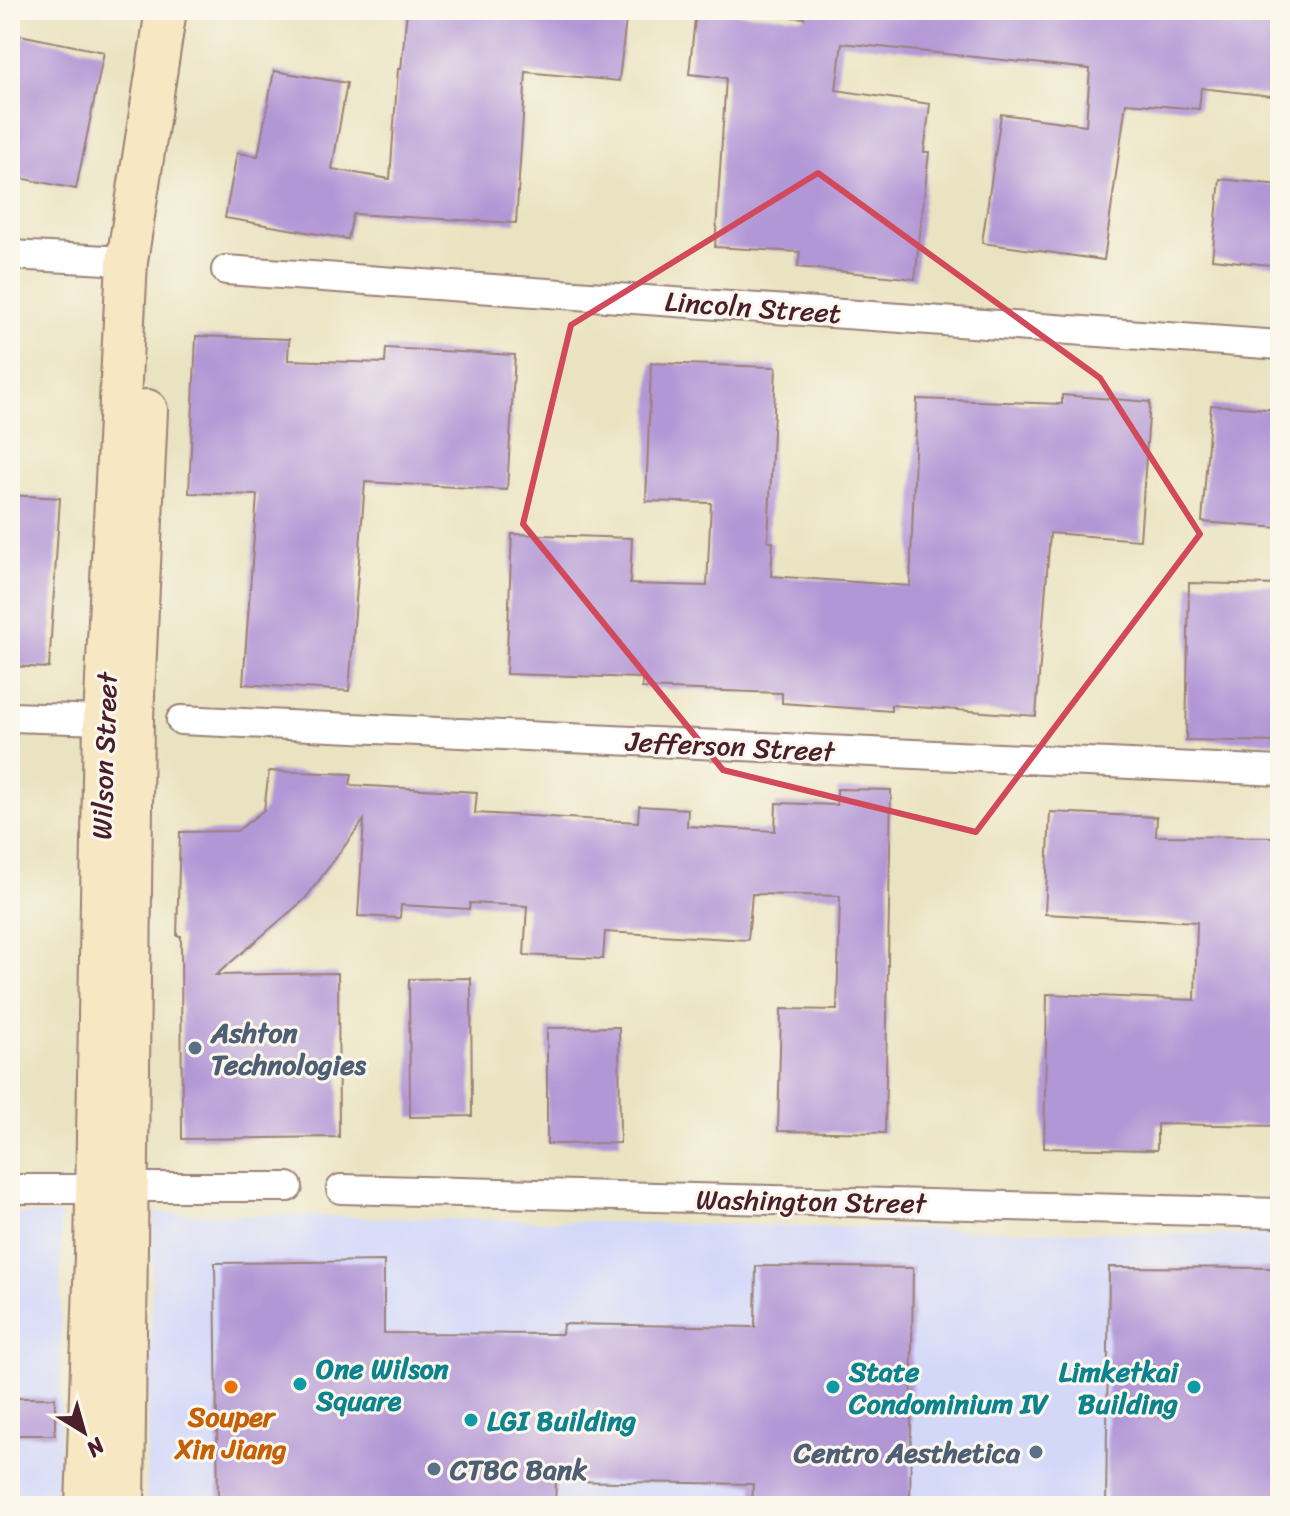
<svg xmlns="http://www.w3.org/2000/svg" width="1290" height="1516" viewBox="0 0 1290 1516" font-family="Sriracha,sans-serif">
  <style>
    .built { fill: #d3d8f9 }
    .building { fill: #b297d6 }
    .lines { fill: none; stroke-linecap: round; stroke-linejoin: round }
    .street-casing { stroke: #9a8176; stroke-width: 32 }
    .secondary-casing { stroke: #9a8176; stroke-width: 44 }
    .street { stroke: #fff; stroke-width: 28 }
    .secondary { stroke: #f7e8c3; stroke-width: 40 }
    .marked { fill: none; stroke: #d1495b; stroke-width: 6; stroke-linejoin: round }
    .service-dot { fill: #5c6f8a; stroke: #fbf7ec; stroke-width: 3 }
    .culture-dot { fill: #0f9aa8; stroke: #fbf7ec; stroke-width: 3 }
    .food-dot { fill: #e8710a; stroke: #fbf7ec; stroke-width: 3 }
    .labels { text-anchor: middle; stroke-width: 6; stroke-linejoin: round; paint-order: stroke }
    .street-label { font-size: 28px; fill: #4a1f2b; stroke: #fbf7ec }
    .service-label { font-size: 28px; font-weight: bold; fill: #4e5e75; stroke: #fbf7ec; text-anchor: start }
    .culture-label { font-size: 28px; font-weight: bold; fill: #0d838f; stroke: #fbf7ec; text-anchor: start }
    .food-label { font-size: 28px; font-weight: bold; fill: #c56008; stroke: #fbf7ec }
  </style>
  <rect width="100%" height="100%" fill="#fbf7ec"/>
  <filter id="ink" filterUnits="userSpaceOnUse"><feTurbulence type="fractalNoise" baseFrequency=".0125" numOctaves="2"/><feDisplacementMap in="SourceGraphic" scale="16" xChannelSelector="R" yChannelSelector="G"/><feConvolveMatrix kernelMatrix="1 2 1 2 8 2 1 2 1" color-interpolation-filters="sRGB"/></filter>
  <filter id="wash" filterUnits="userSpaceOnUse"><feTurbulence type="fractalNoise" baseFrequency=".006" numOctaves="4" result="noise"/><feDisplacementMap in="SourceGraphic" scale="32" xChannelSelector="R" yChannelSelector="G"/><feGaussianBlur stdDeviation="1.8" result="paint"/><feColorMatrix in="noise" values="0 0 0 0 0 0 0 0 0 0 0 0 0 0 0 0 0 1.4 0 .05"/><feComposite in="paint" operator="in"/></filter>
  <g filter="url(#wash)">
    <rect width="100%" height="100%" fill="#eae3c1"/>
    <g class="built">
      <polygon points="154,1213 1280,1236 1280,1506 146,1506"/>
      <polygon points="10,1214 61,1214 60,1506 10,1506"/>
    </g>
    <g id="blocks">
      <g class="building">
        <polygon points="407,10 627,10 619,81 526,72 516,223 353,214 348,239 225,218 237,153 258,156 274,71 347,83 332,169 390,179 398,69 401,69"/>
        <polygon points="696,10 804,18 805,10 1280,10 1280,97 1201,88 1199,109 1126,103 1104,260 982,243 1001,114 1086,125 1090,69 842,43 836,90 930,104 924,152 929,152 915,279 798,267 800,252 715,247 726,78 689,74"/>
        <polygon points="10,33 104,52 76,189 10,176"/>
        <polygon points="1220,179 1280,185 1280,266 1212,259"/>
        <polygon points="196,336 289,339 288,360 385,363 386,348 515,355 507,490 365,482 349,691 243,684 257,495 189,493"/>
        <polygon points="651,363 776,367 768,542 773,542 771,576 910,586 917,399 1062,404 1062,395 1150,402 1140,540 1050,533 1036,716 891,705 891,711 782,703 782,693 642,688 642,678 506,674 512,534 632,538 630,584 707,586 711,503 646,501"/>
        <polygon points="1211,405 1280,410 1280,528 1202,522"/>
        <polygon points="10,495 60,498 49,668 10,666"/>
        <polygon points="1189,583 1280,585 1280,742 1186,740"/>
        <polygon points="269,771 352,774 350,785 477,792 475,813 638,822 639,806 688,809 687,826 775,831 776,803 837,805 837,789 891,790 885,1133 778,1131 781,1009 837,1010 840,896 752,894 748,940 605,932 603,959 524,955 527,906 470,903 469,909 401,905 400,918 358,916 364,820 305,899 216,975 338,973 339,1137 182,1139 181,936 177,936 180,832 237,831 264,810"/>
        <polygon points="1050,812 1157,817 1156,836 1280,837 1280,1126 1157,1124 1157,1150 1044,1148 1047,994 1195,1000 1197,922 1045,914"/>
        <polygon points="471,978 472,1116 410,1117 409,979"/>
        <polygon points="619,1027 620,1143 547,1144 547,1028"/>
        <polygon points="384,1261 384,1333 562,1334 563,1324 755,1327 756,1266 913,1268 910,1506 752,1506 753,1484 556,1481 555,1506 218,1506 215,1263"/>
        <polygon points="1109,1267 1280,1268 1280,1506 1106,1506"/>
        <rect x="10" y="1398" width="45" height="37"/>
      </g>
    </g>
  </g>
  <g filter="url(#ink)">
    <use href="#blocks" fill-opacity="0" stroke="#9a8176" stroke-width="2"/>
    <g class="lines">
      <defs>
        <g id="street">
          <polyline points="10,255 127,261"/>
          <polyline points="226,270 1280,345"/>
          <polyline points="10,717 104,720"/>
          <polyline points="181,720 1280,771"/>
          <polyline points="126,1187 288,1187"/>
          <polyline points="10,1189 96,1189"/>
          <polyline points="341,1189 1280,1213"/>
        </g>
        <g id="secondary">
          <polyline points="86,1506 95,1256 104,720 127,261 166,10"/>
          <polyline points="124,1506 133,718 147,410"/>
        </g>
      </defs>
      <use href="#street" class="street-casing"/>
      <use href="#secondary" class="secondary-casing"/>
      <use href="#street" class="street"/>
      <use href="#secondary" class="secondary"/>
    </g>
  </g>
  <path class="marked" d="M 818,173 L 1100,378 L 1200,534 L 976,832 L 723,770 L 523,524 L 571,325 Z"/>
  <g class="service-dot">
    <circle cx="195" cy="1048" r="8"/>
    <circle cx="1036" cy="1452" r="8"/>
    <circle cx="434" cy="1469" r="8"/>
  </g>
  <g class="culture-dot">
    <circle cx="300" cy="1384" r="8"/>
    <circle cx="833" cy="1387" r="8"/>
    <circle cx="1194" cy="1387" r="8"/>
    <circle cx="471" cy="1420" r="8"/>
  </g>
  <circle class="food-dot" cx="231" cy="1387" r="8"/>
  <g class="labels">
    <g class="street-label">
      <text transform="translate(753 307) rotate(4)" y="10">Lincoln Street</text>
      <text transform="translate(730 746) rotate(3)" y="10">Jefferson Street</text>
      <text transform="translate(104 756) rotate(-88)" y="10">Wilson Street</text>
      <text transform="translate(811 1201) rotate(1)" y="10">Washington Street</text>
    </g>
    <g class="service-label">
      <text x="211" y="1042">Ashton<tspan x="211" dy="32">Technologies</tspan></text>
      <text x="1020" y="1462" text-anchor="end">Centro Aesthetica</text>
      <text x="450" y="1479">CTBC Bank</text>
    </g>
    <g class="culture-label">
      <text x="316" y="1378">One Wilson<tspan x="316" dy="32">Square</tspan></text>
      <text x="849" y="1381">State<tspan x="849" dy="32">Condominium IV</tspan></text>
      <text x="1178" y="1381" text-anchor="end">Limketkai<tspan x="1178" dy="32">Building</tspan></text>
      <text x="487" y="1430">LGI Building</text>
    </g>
    <g class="food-label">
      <text x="231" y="1426">Souper<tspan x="231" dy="32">Xin Jiang</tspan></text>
    </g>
  </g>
  <rect width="1290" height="1516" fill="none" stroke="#fbf7ec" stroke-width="40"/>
  <g transform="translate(84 1432) rotate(143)" stroke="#fbf7ec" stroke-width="6" paint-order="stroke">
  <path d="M0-6L14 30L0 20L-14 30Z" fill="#4a1f2b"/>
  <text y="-12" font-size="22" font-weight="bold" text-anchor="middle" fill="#4a1f2b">N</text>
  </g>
</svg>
